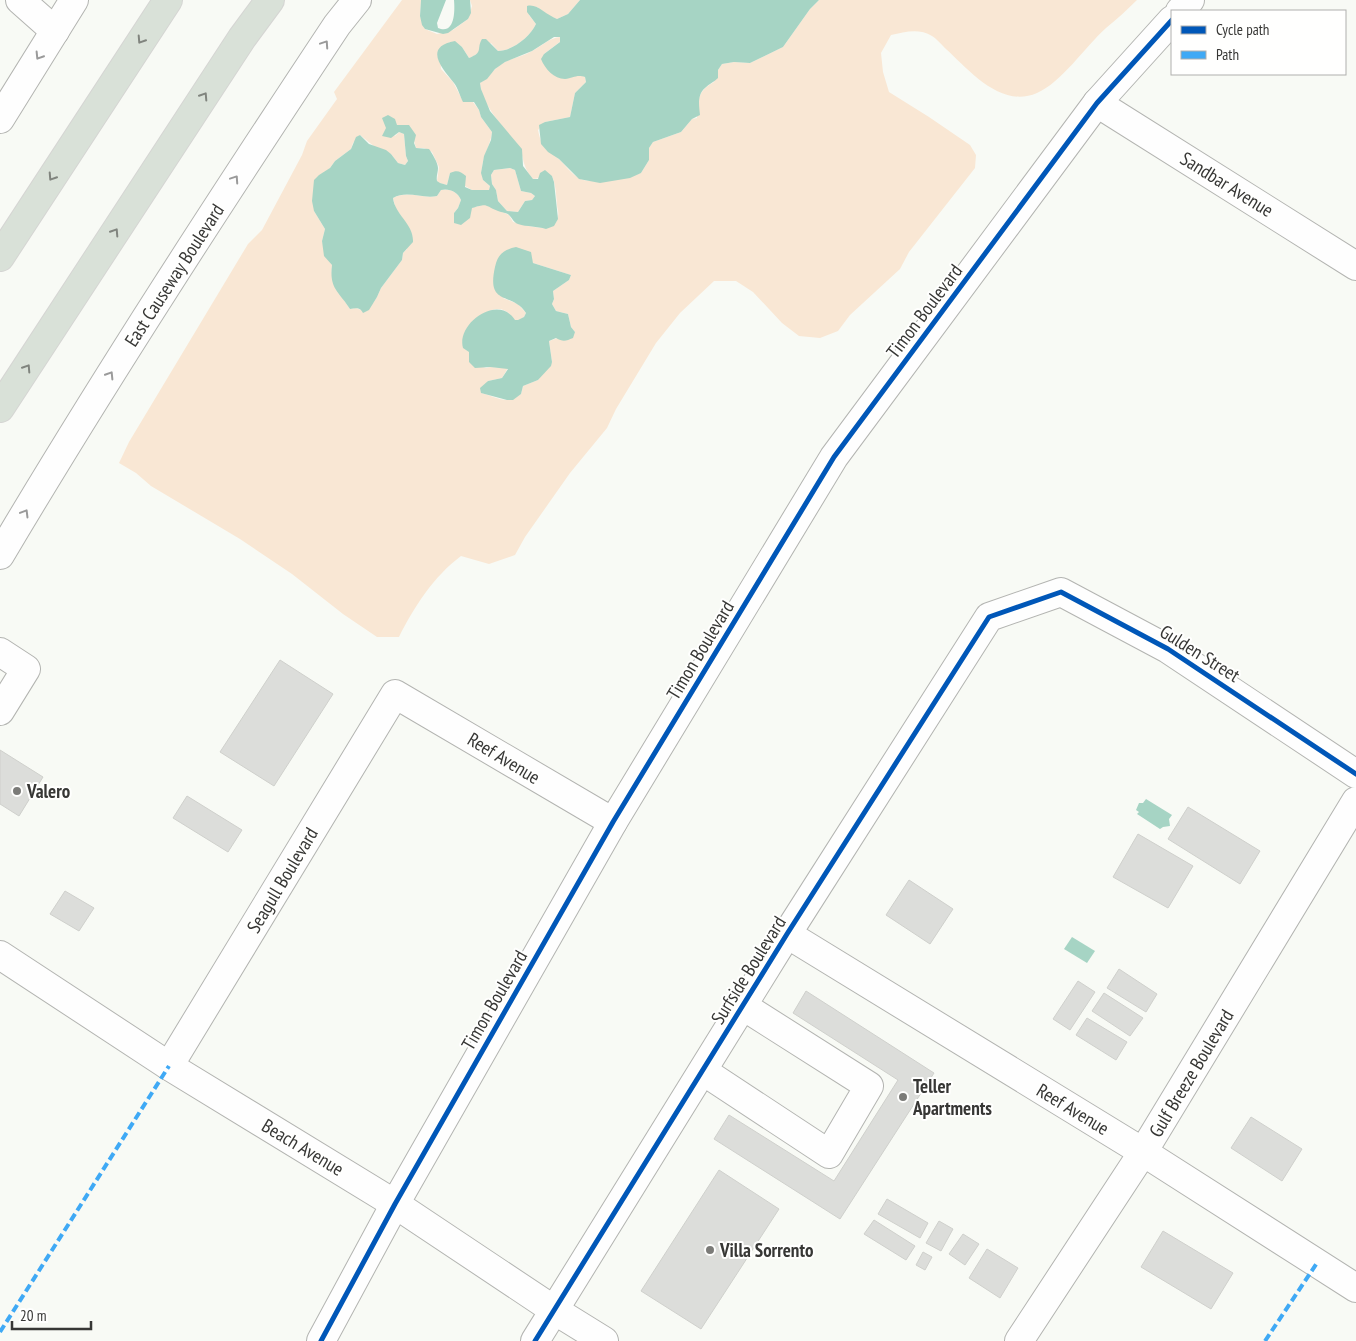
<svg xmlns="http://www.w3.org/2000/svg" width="1356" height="1341" viewBox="0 0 1356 1341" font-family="'PT Sans Narrow',sans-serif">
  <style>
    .green { fill: #f9e7d4; fill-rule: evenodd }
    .water { fill: #a6d4c4; fill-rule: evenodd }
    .building { fill: #dcddda; stroke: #cfd0cc }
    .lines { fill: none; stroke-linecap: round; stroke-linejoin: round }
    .minor-casing { stroke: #b3b4b1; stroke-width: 30 }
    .highway-casing { stroke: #d5d5d3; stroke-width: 30 }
    .minor { stroke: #fefefe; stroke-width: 28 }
    .highway { stroke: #d9e1d8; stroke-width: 28 }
    .quiet { stroke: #3fa9f5; stroke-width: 4; stroke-dasharray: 8 4; stroke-linecap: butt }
    .cycleway-casing { stroke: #fffffe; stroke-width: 8 }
    .cycleway { stroke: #0057b8; stroke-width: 5 }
    .oneway { stroke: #80847e }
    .oneway2 { stroke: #9a9a9a }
    .poi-dot { fill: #7b7b78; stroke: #fffffe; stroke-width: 2 }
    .labels { text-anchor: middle; stroke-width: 4; stroke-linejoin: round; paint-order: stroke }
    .street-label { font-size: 19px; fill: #373735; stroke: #fffffe }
    .poi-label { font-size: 19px; font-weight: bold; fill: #373735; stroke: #fffffe; text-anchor: start }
  </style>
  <rect width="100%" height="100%" fill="#f8faf5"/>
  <g class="green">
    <path d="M 402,0 L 421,0 L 420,16 L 425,29 L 437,34 L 453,30 L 468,19 L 472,6 L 470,0 L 580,0 L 568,14 L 557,19 L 547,15 L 537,7 L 529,15 L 536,24 C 530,37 512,51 498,51 L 491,43 C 483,48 478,55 469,58 L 462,47 L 455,42 L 450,42 L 440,48 L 441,69 L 453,82 L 463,101 L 473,102 L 479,110 L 481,117 L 492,132 C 491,144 483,155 482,168 C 481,171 483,177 483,180 L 490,186 L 489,190 L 472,190 L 465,186 L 465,182 L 450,173 L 447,185 L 439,183 L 437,181 L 439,167 L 432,152 L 424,148 L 416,148 L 410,126 L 386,124 L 386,128 L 395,136 L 399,132 L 404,134 L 406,156 L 408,161 L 405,165 L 398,163 L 391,154 L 375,147 L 360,135 L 353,143 L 351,149 L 335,161 L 330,168 L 314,211 L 325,229 L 322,241 L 329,261 L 332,265 C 330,286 340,292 350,309 L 356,308 L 361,310 L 373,303 L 377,297 L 381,288 L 402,260 L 403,253 L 407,249 L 400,214 L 396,210 L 393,198 C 408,190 422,199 437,196 L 441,190 C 449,188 458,192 461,200 L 458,208 L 454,213 L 482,205 L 488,205 L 509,215 L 513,222 C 525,225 556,236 558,216 C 559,212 557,208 557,204 C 556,195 556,185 552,176 L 533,179 C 522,166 525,161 519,147 C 517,142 512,139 509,135 C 497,119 482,103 480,83 C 488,78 492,71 500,65 C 510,58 522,57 532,51 C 542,46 549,38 560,37 L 561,41 L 544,54 L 574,76 L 581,75 L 585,77 L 586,82 L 575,93 L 570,117 L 545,122 L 538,130 C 542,150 547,148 560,160 C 566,166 570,172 577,177 C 591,187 624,176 641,173 L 649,160 L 649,148 L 653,142 L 681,132 L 692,119 L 697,118 C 698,101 697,91 714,82 L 718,70 L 722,64 L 734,62 L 750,63 L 783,47 L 810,9 L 819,0 L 1137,0 C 1127,10 1117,19 1106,28 C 1085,47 1061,83 1037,93 C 1001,109 969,70 946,49 C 942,45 937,39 932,36 C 919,28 905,32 891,35 L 881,53 L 883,72 L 889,92 L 929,117 L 970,145 L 976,155 L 975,168 L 909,252 L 900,269 L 850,315 L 838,331 L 820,338 L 799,336 L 782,323 L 753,292 L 736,281 L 714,281 L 680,313 L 656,343 L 616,409 L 607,428 L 570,473 L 525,537 L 515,555 L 489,564 L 461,556 C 434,576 414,607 399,637 L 377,637 L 343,614 L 292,574 L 240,539 L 151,486 L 136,473 L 119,463 L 129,442 L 248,244 L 262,230 L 302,155 L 307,141 L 337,99 L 334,92 ZM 531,259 L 533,263 L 571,275 L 569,280 L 553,291 L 554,299 L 552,304 L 556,311 L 568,314 L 571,327 L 575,332 L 549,341 L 552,362 L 538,380 L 523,386 L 521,394 C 518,395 516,397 513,399 C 504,403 491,395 481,393 L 488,381 L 502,378 L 508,368 L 490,367 L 486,368 L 469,362 L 472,322 C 485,311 503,300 514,320 L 518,321 L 524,317 L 526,313 L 518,304 L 503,298 Z"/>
    <polygon points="510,168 515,170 521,191 531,193 535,196 532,200 525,201 518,212 507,211 498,201 496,190 492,184 491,175 494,170"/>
  </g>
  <g class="water">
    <path d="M 421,0 L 446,0 L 437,23 L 438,28 C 455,35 455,11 454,0 L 470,0 L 471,13 L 468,19 L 448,33 L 443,34 L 425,29 L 422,25 L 420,16 Z"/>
    <path d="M 580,0 L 819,0 L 810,9 L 783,47 L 750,63 L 734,62 L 722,64 L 718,70 L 718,78 C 714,82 709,84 705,88 C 697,95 699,105 700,115 L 692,119 L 681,132 L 653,142 L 649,148 L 649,160 L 641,173 L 630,178 L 600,183 L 579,179 L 559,159 L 548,152 L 541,144 L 539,125 L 545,122 L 570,117 L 575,93 L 586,82 L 585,77 C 577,74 573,78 565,79 C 554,79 545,69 541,59 L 544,54 L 560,42 L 560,37 L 554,37 L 532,51 L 505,62 L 495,69 L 487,79 L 480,83 L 481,89 L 490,111 L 522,149 L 523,166 L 533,179 L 538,179 L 540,173 L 545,170 L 552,176 L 554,182 L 558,219 L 554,226 L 546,229 C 537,226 527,227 518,224 C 513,222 513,219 509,215 C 506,212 502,213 498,211 C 484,205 488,203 472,208 L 470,218 L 461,225 L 454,223 L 454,213 L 458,208 L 461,200 C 458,192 449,188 441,190 L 437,196 C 422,199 407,190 393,198 C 395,215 414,224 413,242 L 403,253 L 402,260 L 381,288 L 377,297 L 369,310 L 363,313 C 360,307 356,308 350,309 C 339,291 329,289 332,265 L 324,256 L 322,241 L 325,229 L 314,211 L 312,201 L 314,180 L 319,175 L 330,168 L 335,161 L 351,149 L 356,137 L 360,135 L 369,144 L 386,150 L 391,154 L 398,163 L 405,165 L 408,161 L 406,156 L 404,134 L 399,132 L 391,138 L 382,136 L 386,128 L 382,118 L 388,115 L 395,119 L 397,125 L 409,125 L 416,135 L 414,143 L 416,148 L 429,149 C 432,153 438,163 438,168 C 438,173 436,176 437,181 L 440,183 L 447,185 L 450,173 C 457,170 460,171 466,176 L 465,187 L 472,190 L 489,190 L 490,186 L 483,180 L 481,173 L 484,156 L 491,140 L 492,132 L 481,117 L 479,110 L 474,102 L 463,102 C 460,96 458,88 454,83 C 443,69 422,47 455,41 L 462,47 L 469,58 C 484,52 476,49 482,39 L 486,39 L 498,51 C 512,51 530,37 536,24 L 527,12 L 527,6 C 537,3 546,15 557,19 L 568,14 ZM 510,168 L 515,170 L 521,191 L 531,193 L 535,196 L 532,200 L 525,201 L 518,212 L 507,211 L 498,201 L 496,190 L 492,184 L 491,175 L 494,170 Z"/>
    <path d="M 516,247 L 531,252 L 533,263 L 571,275 L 569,280 L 553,291 L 554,299 L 552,304 L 556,311 L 568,314 L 571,327 L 575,332 L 573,338 C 566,341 563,342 556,338 L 549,341 L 552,362 L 551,366 L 538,380 L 523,386 L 521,394 L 513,400 L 507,400 L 481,393 L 480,388 L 488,381 L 502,378 L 508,369 L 490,367 L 475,368 L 469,362 L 469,352 L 463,348 C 456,324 498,293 515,320 L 518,320 L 524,317 L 526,313 C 512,291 486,307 495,267 C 498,254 503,250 516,247 Z"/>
    <polygon points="1146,799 1172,815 1169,819 1170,826 1163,827 1160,829 1137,814 1139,812 1136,810 1139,803 1143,803"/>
    <polygon points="1072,937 1095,951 1087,963 1064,949"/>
  </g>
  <g class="building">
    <polygon points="280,660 333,694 274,786 220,752"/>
    <polygon points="0,750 43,777 19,816 0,804"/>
    <polygon points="187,796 242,830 228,852 173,818"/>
    <polygon points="1188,807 1260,851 1240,884 1168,839"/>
    <polygon points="1138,834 1193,866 1168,908 1113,877"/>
    <polygon points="909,880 953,909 930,944 886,915"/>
    <polygon points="65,891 94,908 79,931 50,914"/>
    <polygon points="1119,969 1157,994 1146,1012 1107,988"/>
    <polygon points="1078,981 1095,992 1070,1030 1053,1019"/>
    <polygon points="806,991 934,1073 840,1219 714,1139 729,1115 834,1181 898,1080 793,1013"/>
    <polygon points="1104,993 1143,1018 1130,1036 1092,1011"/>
    <polygon points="1087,1018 1127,1042 1116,1060 1076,1035"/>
    <polygon points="1251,1117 1302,1149 1282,1181 1231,1148"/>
    <polygon points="719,1170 779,1209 701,1329 641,1291"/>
    <polygon points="887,1199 928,1223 920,1238 878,1214"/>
    <polygon points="874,1220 915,1246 906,1260 864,1234"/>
    <polygon points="939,1221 953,1229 941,1251 926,1243"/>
    <polygon points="1163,1231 1233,1273 1211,1309 1141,1267"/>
    <polygon points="963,1234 979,1244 965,1265 949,1254"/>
    <polygon points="987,1249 1018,1268 1000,1298 969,1278"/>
    <polygon points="923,1252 932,1257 925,1270 916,1265"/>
  </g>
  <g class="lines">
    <defs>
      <g id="minor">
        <polyline points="20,0 55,31"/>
        <polyline points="1180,11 1190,0"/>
        <polyline points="1097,103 1356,266"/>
        <polyline points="0,119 74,0"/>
        <path d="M 0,555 C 107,375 221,200 337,25 L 357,0"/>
        <polyline points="0,652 26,669 0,711"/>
        <polyline points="787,934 1143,1152 1356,1288"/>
        <polyline points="0,955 169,1066 395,1204 554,1310 604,1341"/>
        <polyline points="169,1066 395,694 613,822"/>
        <polyline points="703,1071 829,1154 869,1086 743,1006"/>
        <polyline points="321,1341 395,1204 613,822 834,457 1097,103 1172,20"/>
        <polyline points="535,1341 787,934 989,617 1061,592 1168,649 1356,774"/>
        <polyline points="1019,1341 1143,1152 1356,801"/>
      </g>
      <g id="highway">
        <polyline points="0,257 168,0"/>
        <polyline points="0,408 242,38 270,0"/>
      </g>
    </defs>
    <use href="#minor" class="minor-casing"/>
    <use href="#highway" class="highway-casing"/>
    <use href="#minor" class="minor"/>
    <use href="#highway" class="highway"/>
    <g class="quiet">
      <polyline points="0,1332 169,1066"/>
      <polyline points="1265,1341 1317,1263"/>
    </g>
    <defs>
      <g id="cycleway">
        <polyline points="321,1341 395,1204 613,822 834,457 1097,103 1172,20"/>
        <polyline points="535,1341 787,934 989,617 1061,592 1168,649 1356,774"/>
      </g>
    </defs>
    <use href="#cycleway" class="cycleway-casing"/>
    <use href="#cycleway" class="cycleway"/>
  </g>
  <defs><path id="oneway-chevron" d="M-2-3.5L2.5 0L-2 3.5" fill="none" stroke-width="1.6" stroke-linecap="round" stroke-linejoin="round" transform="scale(1.25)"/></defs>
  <g class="oneway">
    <use href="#oneway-chevron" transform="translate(141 40) rotate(123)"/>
    <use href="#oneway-chevron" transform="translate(204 96) rotate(-57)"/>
    <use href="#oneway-chevron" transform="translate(52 177) rotate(123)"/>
    <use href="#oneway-chevron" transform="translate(115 232) rotate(-57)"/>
    <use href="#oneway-chevron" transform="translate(27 368) rotate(-57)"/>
  </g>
  <g class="oneway2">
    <use href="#oneway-chevron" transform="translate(325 44) rotate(-56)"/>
    <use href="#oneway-chevron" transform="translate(39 56) rotate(122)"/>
    <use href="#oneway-chevron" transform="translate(235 179) rotate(-56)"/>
    <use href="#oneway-chevron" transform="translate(110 375) rotate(-58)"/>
    <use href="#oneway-chevron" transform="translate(25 513) rotate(-59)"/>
  </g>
  <g class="poi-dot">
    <circle cx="17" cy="791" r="5"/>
    <circle cx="903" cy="1097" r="5"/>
    <circle cx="710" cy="1250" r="5"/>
  </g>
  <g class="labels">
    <g class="street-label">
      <text transform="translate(1227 184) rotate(32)" y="7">Sandbar Avenue</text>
      <text transform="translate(174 275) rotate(-57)" y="7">East Causeway Boulevard</text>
      <text transform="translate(924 311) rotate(-53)" y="7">Timon Boulevard</text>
      <text transform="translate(700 650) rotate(-59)" y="7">Timon Boulevard</text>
      <text transform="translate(1200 653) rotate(32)" y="7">Gulden Street</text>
      <text transform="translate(504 758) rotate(31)" y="7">Reef Avenue</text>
      <text transform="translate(282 880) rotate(-59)" y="7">Seagull Boulevard</text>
      <text transform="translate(748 970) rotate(-58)" y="7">Surfside Boulevard</text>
      <text transform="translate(494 1000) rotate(-60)" y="7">Timon Boulevard</text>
      <text transform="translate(1191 1073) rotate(-59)" y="7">Gulf Breeze Boulevard</text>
      <text transform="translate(1073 1109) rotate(31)" y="7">Reef Avenue</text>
      <text transform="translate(303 1147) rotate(31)" y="7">Beach Avenue</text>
    </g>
    <g class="poi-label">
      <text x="27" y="798">Valero</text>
      <text x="913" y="1093">Teller<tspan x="913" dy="22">Apartments</tspan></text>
      <text x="720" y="1257">Villa Sorrento</text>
    </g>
  </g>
  <rect x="1171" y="10" width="175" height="65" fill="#fffffe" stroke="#afafae"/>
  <rect x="1181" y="26" width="25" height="8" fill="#0057b8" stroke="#afafae"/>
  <text x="1216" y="35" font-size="15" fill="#373735">Cycle path</text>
  <rect x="1181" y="51" width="25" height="8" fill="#3fa9f5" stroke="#afafae"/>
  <text x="1216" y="60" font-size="15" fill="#373735">Path</text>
  <path d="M12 1321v8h79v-8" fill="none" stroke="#373735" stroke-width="2.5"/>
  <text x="20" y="1321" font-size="15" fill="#373735" stroke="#fffffe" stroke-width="4" paint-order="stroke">20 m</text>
</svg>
